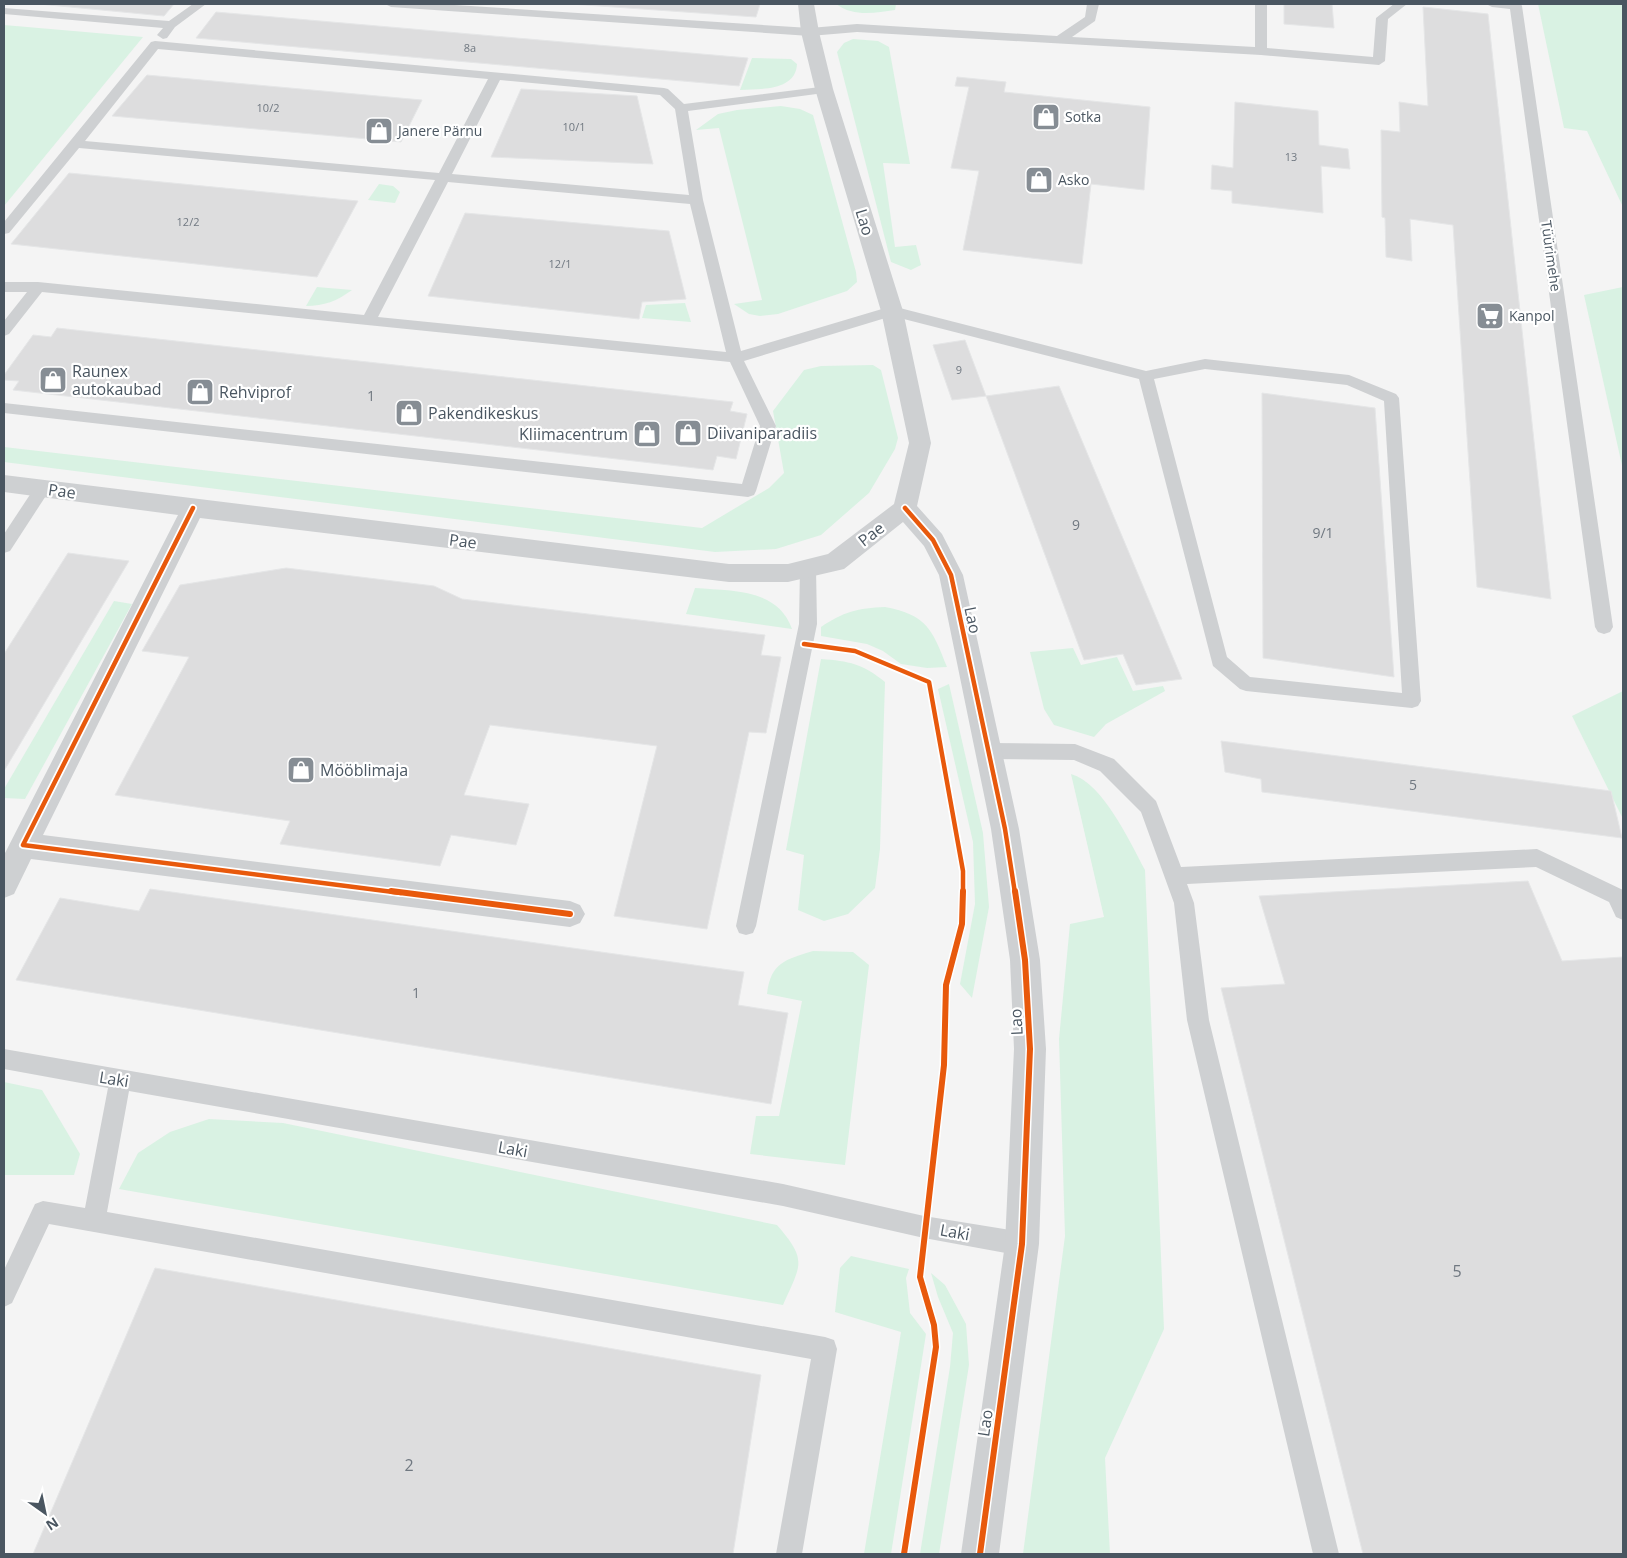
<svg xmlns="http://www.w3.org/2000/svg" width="1627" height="1558" viewBox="0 0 1627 1558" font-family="'Open Sans',sans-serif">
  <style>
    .green { fill: #d9f2e3 }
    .building { fill: #ddddde; stroke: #e5e6e7 }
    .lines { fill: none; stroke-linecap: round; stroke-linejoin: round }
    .service { fill: #ced0d2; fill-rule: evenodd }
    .minor { fill: #ced0d2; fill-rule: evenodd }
    .cycleway-far1-casing { stroke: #fff; stroke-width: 8 }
    .cycleway-casing { stroke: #fff; stroke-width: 9 }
    .cycleway-far1 { stroke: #e8590c; stroke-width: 4.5 }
    .cycleway { stroke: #e8590c; stroke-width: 6 }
    .labels { text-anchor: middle; stroke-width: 4.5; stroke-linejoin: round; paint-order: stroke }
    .far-number-label { font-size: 11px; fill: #707881 }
    .far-poi-label { font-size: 14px; fill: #4a5661; stroke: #fff; text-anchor: start }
    .far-street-label { font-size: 14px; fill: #4a5661; stroke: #fff }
    .number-label { font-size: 14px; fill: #707881 }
    .street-label { font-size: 16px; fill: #4a5661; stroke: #fff }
    .poi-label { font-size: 16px; fill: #4a5661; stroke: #fff; text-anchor: start }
    .near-number-label { font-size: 16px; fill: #707881 }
  </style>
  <rect width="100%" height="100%" fill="#f4f4f4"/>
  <g class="green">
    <path d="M 836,4 L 896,4 L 895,10 C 875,13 853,17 836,4 Z"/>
    <polygon points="1538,4 1623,4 1623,207 1587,131 1564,128"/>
    <polygon points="4,25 143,37 4,206"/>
    <polygon points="853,39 878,41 889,47 910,164 883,163 895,247 916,245 921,265 911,270 891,262 837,52 844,43"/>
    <path d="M 752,58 L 791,59 L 797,64 C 796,91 760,89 740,90 Z"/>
    <polygon points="781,106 800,109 813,115 856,272 857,282 847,291 778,314 760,316 749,314 734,304 762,300 719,128 696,130 718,114 737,110"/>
    <polygon points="379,184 393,186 400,192 395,203 368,200"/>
    <path d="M 317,287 L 352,290 C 337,301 324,306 306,306 Z"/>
    <polygon points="1623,287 1623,470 1584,295"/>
    <polygon points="685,303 691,322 642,318 646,305"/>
    <polygon points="873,365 881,370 898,438 895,449 869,493 821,535 776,549 715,552 4,462 4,447 702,528 769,488 784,473 773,411 804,370 821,366"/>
    <path d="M 695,588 C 731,591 778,588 792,629 L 686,614 Z"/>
    <polygon points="114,601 132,604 25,799 4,798 4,789"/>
    <path d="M 885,607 C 927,615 932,629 947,667 L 927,668 L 901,664 L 883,651 L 867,644 L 821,636 L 821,627 C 843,612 858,608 885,607 Z"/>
    <polygon points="1073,648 1081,665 1117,657 1133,691 1163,686 1165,691 1106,724 1094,737 1054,725 1044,709 1030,652"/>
    <path d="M 821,659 C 849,661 863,664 885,682 L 880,849 L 875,888 L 848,914 L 824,921 L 798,910 L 804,855 L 786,850 Z"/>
    <polygon points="949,684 983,833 989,907 972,998 960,984 975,904 973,842 938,689"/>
    <polygon points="1623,691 1623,819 1572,716"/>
    <path d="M 1071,774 C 1103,783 1130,842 1145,870 L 1164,1329 L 1105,1458 L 1110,1554 L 1023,1554 L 1065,1236 L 1059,1039 L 1070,924 L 1104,917 Z"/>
    <path d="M 813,951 L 853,952 L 869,965 L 845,1165 L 750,1154 L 756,1116 L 779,1116 L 802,1001 L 767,994 C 771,962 785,960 813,951 Z"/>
    <polygon points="4,1082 42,1090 80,1154 74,1175 4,1175"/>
    <path d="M 209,1119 L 283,1123 L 777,1225 C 808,1261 801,1264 783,1305 L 119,1189 L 138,1153 L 170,1132 Z"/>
    <polygon points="851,1256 909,1269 906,1278 910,1313 926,1334 891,1554 864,1554 901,1332 835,1312 840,1268"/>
    <polygon points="931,1273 945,1285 966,1324 969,1365 939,1554 920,1554 950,1367 953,1333 938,1297"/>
  </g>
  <g class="building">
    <polygon points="39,4 174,4 164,16"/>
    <polygon points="571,4 760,4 756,17"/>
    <polygon points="1284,4 1332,4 1334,28 1284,24"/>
    <polygon points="1423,7 1488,14 1551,599 1477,587 1453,225 1410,219 1412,261 1386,257 1385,218 1382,217 1381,130 1400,132 1399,102 1428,106"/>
    <polygon points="216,12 748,58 739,86 196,38"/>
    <polygon points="147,75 422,100 401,142 112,116"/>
    <polygon points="957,77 1006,82 1004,92 1150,107 1144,190 1091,184 1082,264 963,250 979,171 951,168 969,87 955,86"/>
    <polygon points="521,89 637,96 653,164 491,157"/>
    <polygon points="1235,102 1318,111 1319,145 1348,149 1350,169 1321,166 1323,213 1232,203 1232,191 1211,189 1212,165 1233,168"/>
    <polygon points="69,173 358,201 317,277 11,244"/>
    <polygon points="465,213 669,231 686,299 642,302 639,319 428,296"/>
    <polygon points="57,328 733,402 730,411 747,414 736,459 717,456 713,470 13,390 19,381 4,380 4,375 33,335 51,337"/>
    <polygon points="965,340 986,396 952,400 933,345"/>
    <polygon points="1059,386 1182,679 1136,685 1123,654 1084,660 986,396"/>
    <polygon points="1262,393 1375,408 1394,677 1263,658"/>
    <polygon points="68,553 129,561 4,771 4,654"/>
    <polygon points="286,568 434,586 462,599 765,635 761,655 781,657 766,733 749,732 707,929 614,916 657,746 490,725 464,795 529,804 516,845 451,835 440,866 280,844 290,821 115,795 189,657 142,651 180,585"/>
    <polygon points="1221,741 1611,791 1622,838 1262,792 1261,779 1225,772"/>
    <polygon points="1528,881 1562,961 1623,957 1623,1554 1363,1554 1221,988 1285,984 1259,896"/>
    <polygon points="150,889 744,972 738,1005 788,1013 771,1104 16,980 60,898 139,911"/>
    <polygon points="155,1268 761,1375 733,1554 33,1554"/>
  </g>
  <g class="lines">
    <g class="service">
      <polygon points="193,4 206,4 175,27 167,38 163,39 157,35 163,28 4,14 4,8 169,21"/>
      <polygon points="385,4 439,4 810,28 857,24 1057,36 1085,17 1087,4 1099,4 1095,21 1072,37 1255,47 1255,4 1267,4 1267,48 1373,57 1376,18 1394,4 1407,4 1388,19 1385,61 1379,65 1261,55 857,32 810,36 391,7"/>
      <polygon points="1486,4 1521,4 1522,6 1613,627 1610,632 1604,634 1598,632 1595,627 1510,9 1492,7"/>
      <path d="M 155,41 L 664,88 L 668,89 L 684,104 L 828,86 L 830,89 L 828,92 L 824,93 L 688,111 L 703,200 L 741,351 L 892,306 L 1146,371 L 1205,359 L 1349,375 L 1396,394 L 1399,398 L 1421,701 L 1418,706 L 1412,708 L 1246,691 L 1240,689 L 1213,666 L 1139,379 L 892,316 L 744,361 L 776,426 L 756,491 L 754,495 L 748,497 L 4,413 L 4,403 L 742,484 L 760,426 L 730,362 L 42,292 L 9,334 L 4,336 L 4,321 L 27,292 L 4,292 L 4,282 L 38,282 L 364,315 L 435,180 L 79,148 L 9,233 L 4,234 L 4,222 L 151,42 ZM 158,49 L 488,79 L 439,173 L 85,141 ZM 500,80 L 660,95 L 675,109 L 689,195 L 452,174 ZM 448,182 L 690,204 L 726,352 L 378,317 ZM 1205,369 L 1347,385 L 1384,401 L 1402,693 L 1250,677 L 1227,657 L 1154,379 Z"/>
      <polygon points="43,482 49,484 51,488 10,551 4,553 4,534 37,484"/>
      <polygon points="808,562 814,563 816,568 817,624 756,926 753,933 746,935 739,933 736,926 799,624 800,568 802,563"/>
      <polygon points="988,743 1075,744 1114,759 1156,801 1181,867 1537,849 1623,890 1623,920 1616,917 1609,902 1536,867 1187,884 1194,903 1209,1020 1339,1554 1313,1554 1187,1020 1174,903 1141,812 1100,771 1074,760 988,759 981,757 979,751 981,745"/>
      <polygon points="4,1049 783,1184 924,1216 1022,1232 1030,1236 1034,1244 1030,1252 1022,1256 924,1238 783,1206 129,1091 107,1212 825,1337 834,1340 837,1349 802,1554 776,1554 811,1359 49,1224 12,1303 4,1307 4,1270 35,1204 43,1201 85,1208 108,1088 4,1069"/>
    </g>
    <polygon class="minor" points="798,4 814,4 819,32 833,89 903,311 931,443 917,506 942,534 963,575 1019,829 1040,960 1046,1049 1039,1244 999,1554 961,1554 1005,1244 1014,1049 1010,960 991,829 939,575 924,546 903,522 844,569 788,582 729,582 200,518 43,835 570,901 580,905 585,914 580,923 570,927 31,859 14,894 4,898 4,855 178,515 4,492 4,475 729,564 788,564 828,554 894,504 909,443 881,311 815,89 801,32"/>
    <defs>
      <g id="cycleway-far1">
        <polyline points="193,508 23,845 401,893"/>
        <polyline points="905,508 933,540 951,575 1005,829 1015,893"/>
        <polyline points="804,644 855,651 929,682 963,871 963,893"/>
      </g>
      <g id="cycleway">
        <polyline points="391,891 570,914"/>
        <polyline points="904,1554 936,1347 934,1325 920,1277 944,1065 946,985 962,924 963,891"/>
        <polyline points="980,1554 1022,1244 1030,1049 1025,960 1015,891"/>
      </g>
    </defs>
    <use href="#cycleway-far1" class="cycleway-far1-casing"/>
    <use href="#cycleway" class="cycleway-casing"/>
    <use href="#cycleway-far1" class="cycleway-far1"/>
    <use href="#cycleway" class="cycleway"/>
  </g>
  <defs>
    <symbol id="shop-square" viewBox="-11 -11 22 22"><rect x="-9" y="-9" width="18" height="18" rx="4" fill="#868d94" stroke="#fff"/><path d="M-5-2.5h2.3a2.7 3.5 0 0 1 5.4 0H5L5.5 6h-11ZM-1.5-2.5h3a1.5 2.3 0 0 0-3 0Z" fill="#fff"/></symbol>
    <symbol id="supermarket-square" viewBox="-11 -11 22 22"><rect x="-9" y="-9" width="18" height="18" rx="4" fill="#868d94" stroke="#fff"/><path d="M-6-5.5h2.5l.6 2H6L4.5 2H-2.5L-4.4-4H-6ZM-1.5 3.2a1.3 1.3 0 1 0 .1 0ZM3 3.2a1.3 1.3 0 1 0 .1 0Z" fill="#fff"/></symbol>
  </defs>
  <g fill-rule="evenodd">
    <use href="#shop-square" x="1030" y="101" width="32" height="32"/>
    <use href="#shop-square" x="363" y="115" width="32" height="32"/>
    <use href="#shop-square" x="1023" y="164" width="32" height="32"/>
    <use href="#supermarket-square" x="1474" y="300" width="32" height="32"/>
    <use href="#shop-square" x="37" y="364" width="32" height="32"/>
    <use href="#shop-square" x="184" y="376" width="32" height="32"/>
    <use href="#shop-square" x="393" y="397" width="32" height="32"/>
    <use href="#shop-square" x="672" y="417" width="32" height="32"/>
    <use href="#shop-square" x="631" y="418" width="32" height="32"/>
    <use href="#shop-square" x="285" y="754" width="32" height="32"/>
  </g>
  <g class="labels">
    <g class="far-number-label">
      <text x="470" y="52">8a</text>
      <text x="268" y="112">10/2</text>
      <text x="574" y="131">10/1</text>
      <text x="1291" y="161">13</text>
      <text x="188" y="226">12/2</text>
      <text x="560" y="268">12/1</text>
      <text x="959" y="374">9</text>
    </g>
    <g class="far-poi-label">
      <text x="1065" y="122">Sotka</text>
      <text x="398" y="136">Janere Pärnu</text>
      <text x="1058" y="185">Asko</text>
      <text x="1509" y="321">Kanpol</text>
    </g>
    <g class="far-street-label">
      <text transform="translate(1551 256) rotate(82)" y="5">Tüürimehe</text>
    </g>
    <g class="number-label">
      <text x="371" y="401">1</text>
      <text x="1076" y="530">9</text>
      <text x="1323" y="538">9/1</text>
      <text x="1413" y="790">5</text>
      <text x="416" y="998">1</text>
    </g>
    <g class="street-label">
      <text transform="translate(865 222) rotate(73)" y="6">Lao</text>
      <text transform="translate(62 491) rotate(8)" y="6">Pae</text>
      <text transform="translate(871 534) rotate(-38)" y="6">Pae</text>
      <text transform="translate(463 541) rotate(7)" y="6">Pae</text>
      <text transform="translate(973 620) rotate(78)" y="6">Lao</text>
      <text transform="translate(1016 1022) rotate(-93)" y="6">Lao</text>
      <text transform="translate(114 1079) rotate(9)" y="6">Laki</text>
      <text transform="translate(513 1149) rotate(10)" y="6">Laki</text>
      <text transform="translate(955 1232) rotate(10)" y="6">Laki</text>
      <text transform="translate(985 1423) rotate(-82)" y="6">Lao</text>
    </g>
    <g class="poi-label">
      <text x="72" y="377">Raunex<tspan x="72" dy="18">autokaubad</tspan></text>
      <text x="219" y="398">Rehviprof</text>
      <text x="428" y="419">Pakendikeskus</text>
      <text x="707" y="439">Diivaniparadiis</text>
      <text x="628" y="440" text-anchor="end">Kliimacentrum</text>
      <text x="320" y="776">Mööblimaja</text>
    </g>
    <g class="near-number-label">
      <text x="1457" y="1277">5</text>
      <text x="409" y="1471">2</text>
    </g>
  </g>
  <rect width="1627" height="1558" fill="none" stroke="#4a5661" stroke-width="10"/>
  <g transform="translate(45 1513) rotate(147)" stroke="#ffffff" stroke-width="4" paint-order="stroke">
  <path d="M0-4L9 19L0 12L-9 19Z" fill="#4a5661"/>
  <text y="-8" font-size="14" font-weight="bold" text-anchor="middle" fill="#4a5661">N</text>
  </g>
</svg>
